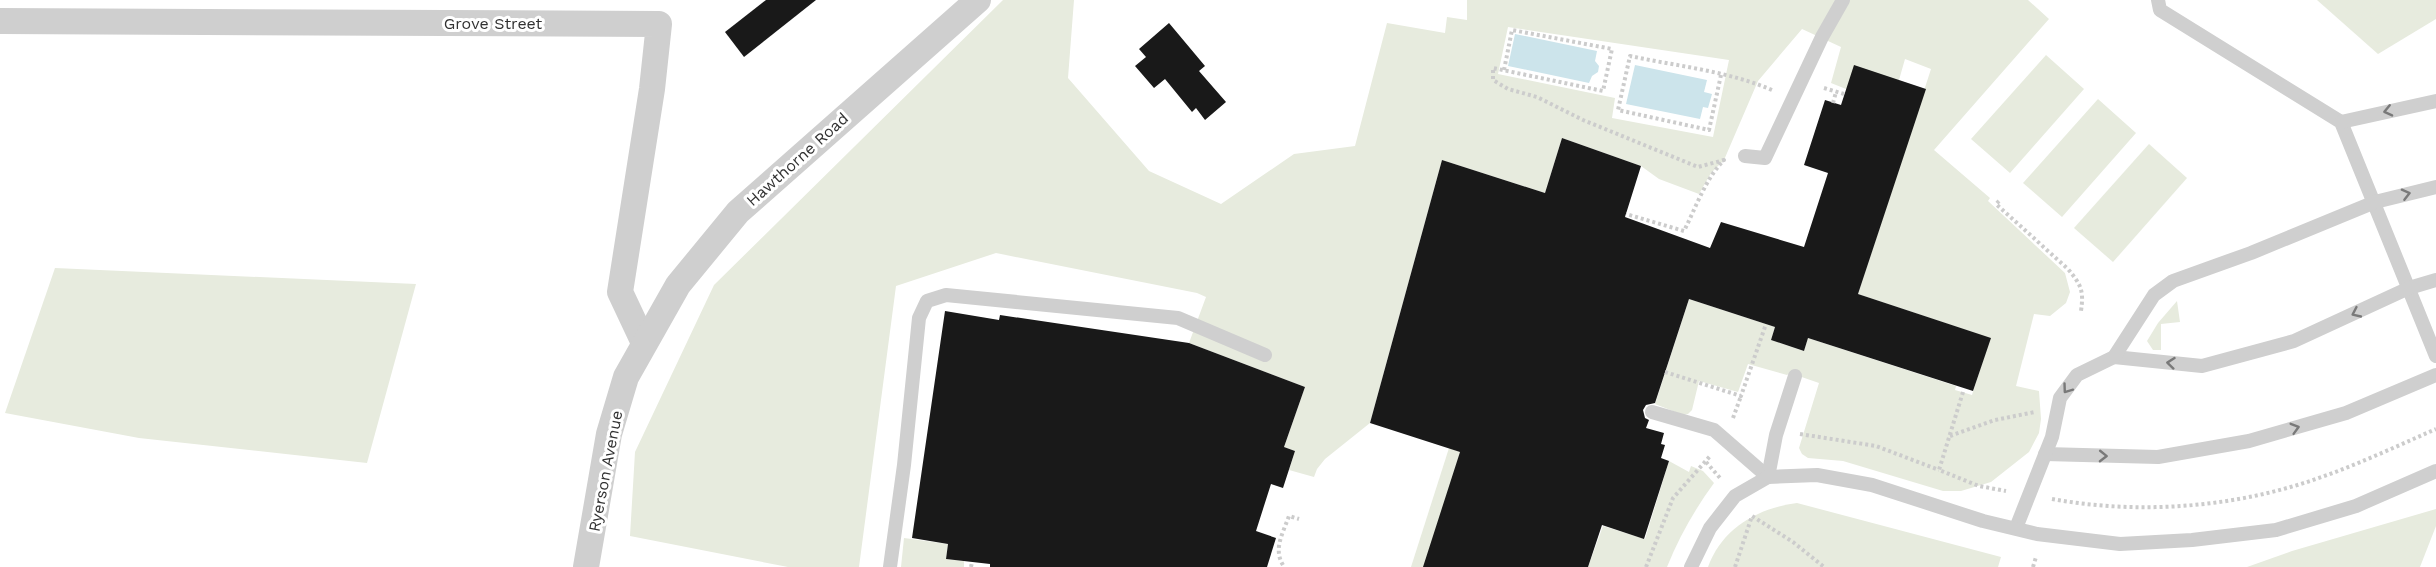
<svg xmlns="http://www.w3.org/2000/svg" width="2436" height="567" viewBox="0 0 2436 567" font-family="'Work Sans',sans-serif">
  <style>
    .green { fill: #e7ebde; fill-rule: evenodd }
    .water { fill: #cce4eb }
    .building { fill: #191919 }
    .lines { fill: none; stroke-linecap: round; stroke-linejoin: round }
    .path { stroke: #ccc; stroke-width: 4; stroke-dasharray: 3 3; stroke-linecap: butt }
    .service { stroke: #cfcfcf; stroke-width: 14 }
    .minor { stroke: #cfcfcf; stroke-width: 26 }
    .oneway { stroke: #797979 }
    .labels { text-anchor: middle; stroke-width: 6; stroke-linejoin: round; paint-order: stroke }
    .street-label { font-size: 16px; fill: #323232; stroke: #fff }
  </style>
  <rect width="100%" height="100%" fill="#fff"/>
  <g class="green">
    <path d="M 1003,0 L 1074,0 L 1068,78 L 1149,171 L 1221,204 L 1294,154 L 1355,146 L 1387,23 L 1445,33 L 1447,17 L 1467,20 L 1467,0 L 2028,0 L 2049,19 L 1934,150 L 1990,198 L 1988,201 L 2065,273 L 2070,292 L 2066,303 L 2050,316 L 2034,314 L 2016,386 L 2039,391 L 2041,419 L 2039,433 L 2029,452 L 1991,482 L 1961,491 L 1943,491 L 1843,461 L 1808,458 L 1802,454 L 1799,448 L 1819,383 L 1790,373 L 1787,375 L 1748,364 L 1738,392 L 1699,381 L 1692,410 L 1688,414 L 1683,415 L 1655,404 L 1689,299 L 1775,327 L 1771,340 L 1804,351 L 1808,338 L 1956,386 L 1955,390 L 1972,395 L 1990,338 L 1858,294 L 1931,69 L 1905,59 L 1899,80 L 1846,89 L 1831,83 L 1841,47 L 1802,29 L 1758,81 L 1724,160 L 1711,173 L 1699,194 L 1659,179 L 1641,166 L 1562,138 L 1545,193 L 1442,160 L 1370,423 L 1325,459 L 1317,469 L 1314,477 L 1289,470 L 1295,451 L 1284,447 L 1305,387 L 1189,343 L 1206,297 L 1197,293 L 996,253 L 896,286 L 859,567 L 788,567 L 630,536 L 635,452 L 714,285 ZM 1508,27 L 1729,60 L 1713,137 L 1612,118 L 1615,98 L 1498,74 Z"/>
    <polygon points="2317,0 2436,0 2436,19 2378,54"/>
    <polygon points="2046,55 2084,89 2010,173 1971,139"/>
    <polygon points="2098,99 2136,133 2062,217 2023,183"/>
    <polygon points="2149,144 2187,178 2113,262 2074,228"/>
    <polygon points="55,268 416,284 367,463 139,438 5,413"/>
    <polygon points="2177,301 2180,322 2161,324 2161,350 2153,350 2147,341 2158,323"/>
    <polygon points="1449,448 1460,452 1433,567 1411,567"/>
    <path d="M 1669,461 L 1689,472 L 1691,466 L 1703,471 L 1714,483 C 1695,509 1679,537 1667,567 L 1588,567 L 1603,526 L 1645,539 Z"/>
    <path d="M 1797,503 L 2001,557 L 1998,567 L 1708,567 C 1722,528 1758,508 1797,503 Z"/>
    <polygon points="2436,509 2436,526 2420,567 2247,567 2292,551"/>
    <polygon points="904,538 948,544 946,559 964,561 964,567 901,567"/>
  </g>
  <g class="water">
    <polygon points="1515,34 1597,51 1595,61 1599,66 1598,72 1592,76 1589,83 1508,66"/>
    <polygon points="1635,65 1707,80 1704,92 1712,94 1708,108 1703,107 1700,119 1626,104"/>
  </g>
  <g class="building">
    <polygon points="766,0 816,0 744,57 725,32"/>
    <polygon points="1169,23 1205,66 1199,71 1226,102 1205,120 1196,108 1192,112 1165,79 1154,88 1135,66 1146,57 1139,49"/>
    <polygon points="1854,65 1926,89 1858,294 1991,338 1973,391 1808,338 1804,351 1771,340 1775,327 1689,299 1655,403 1646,405 1643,410 1645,418 1649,420 1646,428 1664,433 1661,444 1665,445 1661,458 1669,461 1644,539 1602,525 1588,567 1423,567 1460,452 1370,423 1442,160 1545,193 1562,138 1641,166 1625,217 1710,248 1721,222 1804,247 1828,173 1804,165 1825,100 1841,105"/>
    <polygon points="945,311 999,320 1000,315 1189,343 1305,387 1284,447 1295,451 1283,488 1271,484 1256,531 1276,538 1267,567 990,567 990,564 946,559 948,544 912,538"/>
  </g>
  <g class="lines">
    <g class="path">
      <path d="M 1504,70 L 1512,30 L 1612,49 L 1603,91 L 1493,68 L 1493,80 L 1508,89 L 1537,97 L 1583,120 L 1698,167 L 1724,160 C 1706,178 1696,207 1684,231 L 1626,214"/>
      <path d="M 1721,75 L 1709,130 L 1618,110 L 1630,56 C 1676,66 1728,71 1772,90 L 1771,92"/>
      <polyline points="1824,88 1844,94"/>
      <polyline points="1833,103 1836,92"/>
      <path d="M 1999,201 L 1996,204 L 2068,269 C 2081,285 2084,290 2081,311"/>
      <polyline points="1665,372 1741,396 1766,324"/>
      <polyline points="1963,392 1939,470 1979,486 2006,491"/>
      <polyline points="1733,418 1741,396"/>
      <polyline points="1800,434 1876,446 1939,470"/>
      <polyline points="1950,436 1995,420 2035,412"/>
      <polyline points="1706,462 1720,478"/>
      <path d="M 2052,499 C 2129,513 2212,509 2287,488 C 2338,474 2388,450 2436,429"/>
      <path d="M 1283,565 C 1273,549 1283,533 1289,516 L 1299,519"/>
      <polyline points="971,567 972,562"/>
      <polyline points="1646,567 1673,498 1711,455"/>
      <polyline points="1735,567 1752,516 1793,542 1824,567"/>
      <polyline points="2033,567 2036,557"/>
    </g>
    <g class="service">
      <polyline points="2158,0 2160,10 2341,122 2436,356"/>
      <polyline points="2341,122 2436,101"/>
      <polyline points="1745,156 1765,158 1822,37 1843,0"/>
      <polyline points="2114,357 2202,366 2294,341 2409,288 2436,280"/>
      <polyline points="1652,412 1714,430 1768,477"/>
      <polyline points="2045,454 2158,457 2249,441 2346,413 2436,375"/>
      <polyline points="1768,477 1776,435 1795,376"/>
      <polyline points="2016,528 2052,437 2060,398 2077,375 2114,357 2154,295 2173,281 2251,253 2375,202 2436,187"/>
      <polyline points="890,567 904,465 919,318 927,301 946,295 1178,318 1265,355"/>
      <polyline points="1691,567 1710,528 1735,496 1768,477 1817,475 1872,485 1983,521 2037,534 2120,544 2192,540 2276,530 2356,506 2436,471"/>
    </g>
    <g class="minor">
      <polyline points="0,21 659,24 652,89 620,292 644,343"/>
      <polyline points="586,567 609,434 626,377 678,285 738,212 978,0"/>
    </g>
  </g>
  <defs><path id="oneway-chevron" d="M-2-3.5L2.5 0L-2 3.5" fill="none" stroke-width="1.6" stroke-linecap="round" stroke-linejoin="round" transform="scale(1.5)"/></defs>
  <g class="oneway">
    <use href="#oneway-chevron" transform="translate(2388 111) rotate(167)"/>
    <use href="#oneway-chevron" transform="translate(2406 194) rotate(-14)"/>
    <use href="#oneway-chevron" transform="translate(2356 313) rotate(155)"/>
    <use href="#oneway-chevron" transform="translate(2171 363) rotate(-174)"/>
    <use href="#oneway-chevron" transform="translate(2067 389) rotate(126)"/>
    <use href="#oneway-chevron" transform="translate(2295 428) rotate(-16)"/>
    <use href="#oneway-chevron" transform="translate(2103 456) rotate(1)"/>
  </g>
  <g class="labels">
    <g class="street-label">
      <text x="493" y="29">Grove Street</text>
      <text transform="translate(797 159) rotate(-42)" y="6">Hawthorne Road</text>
      <text transform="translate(605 471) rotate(-79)" y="6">Ryerson Avenue</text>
    </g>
  </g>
</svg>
